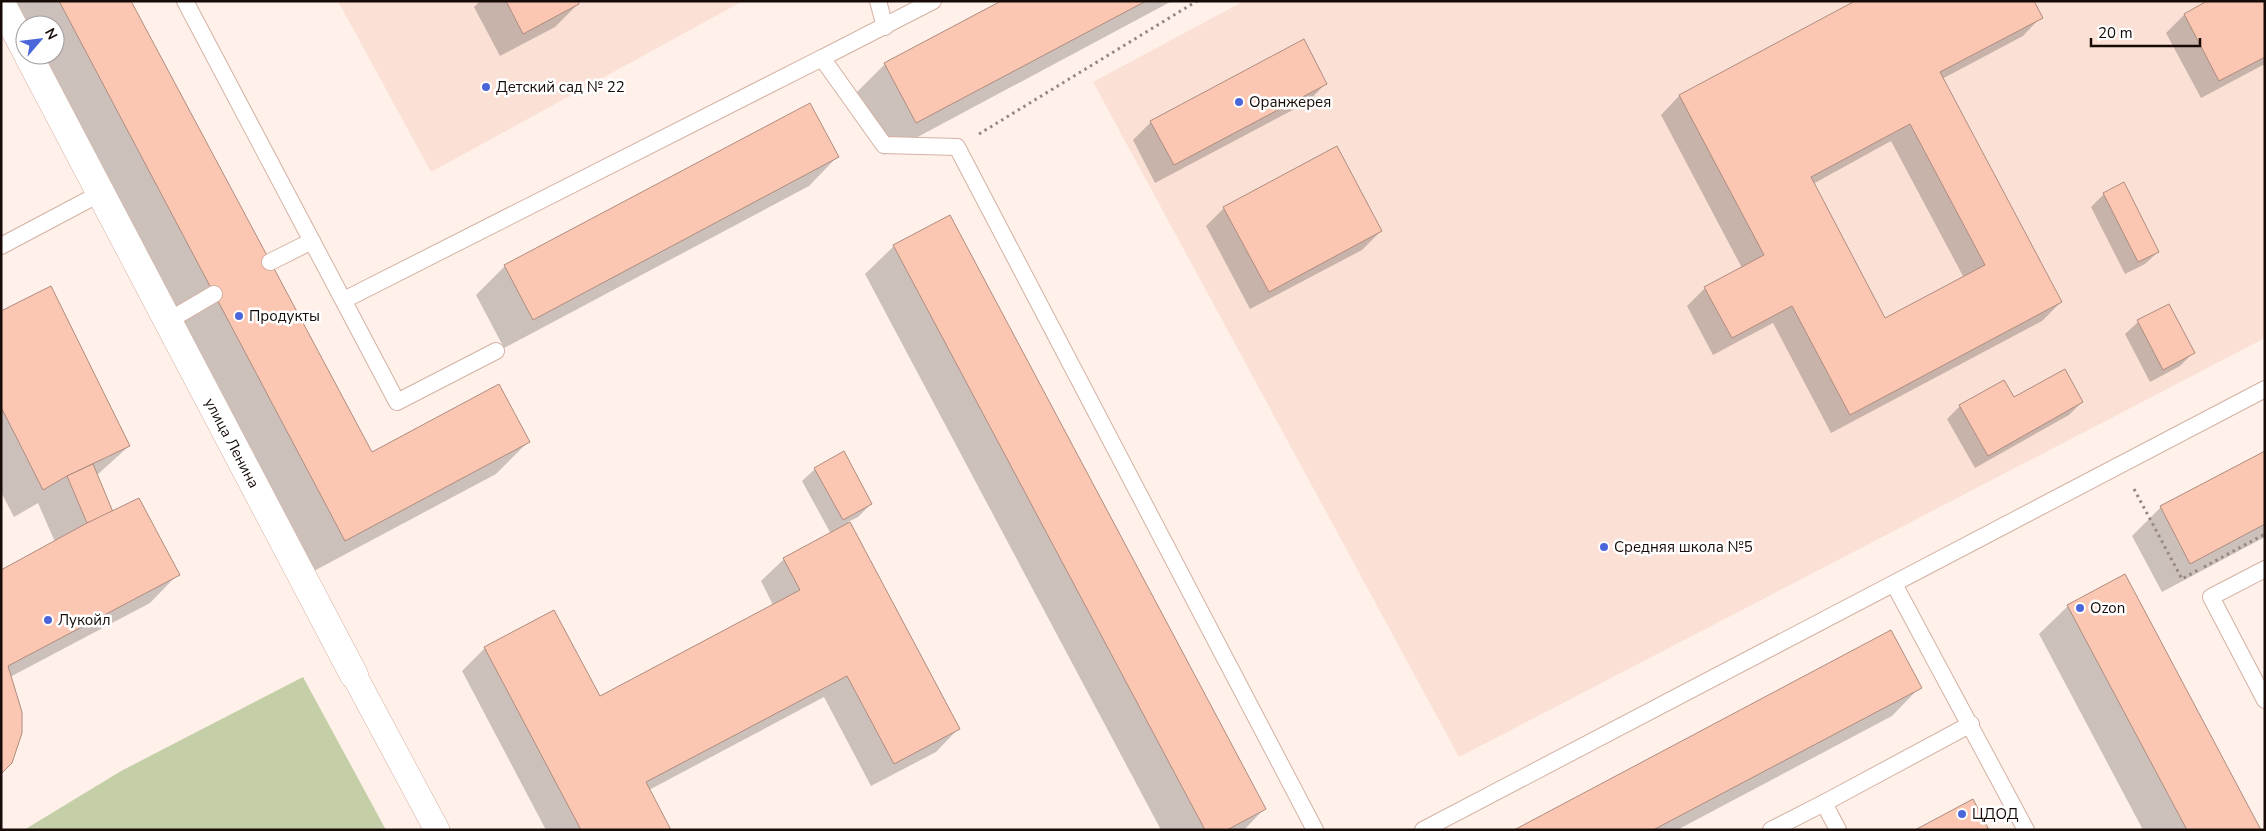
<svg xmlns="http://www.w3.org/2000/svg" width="2266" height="831" viewBox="0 0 2266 831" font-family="'Nunito Sans',sans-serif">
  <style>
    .built { fill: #fbe0d5 }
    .green { fill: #c4cfa7 }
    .shadow { fill: #0003; fill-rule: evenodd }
    .building { fill: #fbc7b2; stroke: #ae8c7f; fill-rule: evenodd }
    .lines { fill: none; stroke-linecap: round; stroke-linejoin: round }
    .service-casing { stroke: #d4b1a3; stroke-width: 18 }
    .pedestrian-casing { stroke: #d4b1a3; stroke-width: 26 }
    .tertiary-casing { stroke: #d4b1a3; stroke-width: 29 }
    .path { stroke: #958782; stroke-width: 3; stroke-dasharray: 2.5 4; stroke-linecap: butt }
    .service { stroke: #fff; stroke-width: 16 }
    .pedestrian { stroke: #fff; stroke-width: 25 }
    .tertiary { stroke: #fff; stroke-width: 28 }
    .poi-dot { fill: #4b66da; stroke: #fff; stroke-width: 2 }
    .labels { text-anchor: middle; stroke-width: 5; stroke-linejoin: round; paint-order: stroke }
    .poi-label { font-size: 15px; fill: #170b07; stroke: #fff; text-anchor: start }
    .street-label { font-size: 15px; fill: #170b07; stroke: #fff }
  </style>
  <rect width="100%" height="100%" fill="#fff0ea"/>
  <g class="built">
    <polygon points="338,1 743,1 431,172"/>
    <polygon points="1244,1 2265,1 2265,338 1459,757 1093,82"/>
  </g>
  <polygon class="green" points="303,677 386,830 24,830 121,771"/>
  <g class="shadow">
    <polygon points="10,1 130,1 371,454 528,442 496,474 312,572 39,55 55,55 55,25 25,25"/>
    <polygon points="480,1 576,1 578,4 555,27 500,56 474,7"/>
    <polygon points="1004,1 1172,1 884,155 853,96 885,64"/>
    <path d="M 1858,1 L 2041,17 L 2023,36 L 1942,79 L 2061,302 L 2042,321 L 1831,433 L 1773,323 L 1713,355 L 1687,306 L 1705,288 L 1742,268 L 1661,115 L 1679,96 ZM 1891,141 L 1964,278 L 1884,320 L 1813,184 Z"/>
    <polygon points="2265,1 2265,68 2263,65 2201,98 2166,33 2184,15"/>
    <polygon points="1326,83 1308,102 1155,183 1133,140 1151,122"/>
    <polygon points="837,157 809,186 504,348 476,295 505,266"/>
    <polygon points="2104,194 2158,252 2145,264 2125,274 2091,207"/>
    <polygon points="1224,208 1381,231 1362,250 1250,309 1206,226"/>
    <polygon points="894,246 1264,809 1244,830 1161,830 865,274"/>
    <polygon points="2168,305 2193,353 2180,366 2150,382 2125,334 2138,322"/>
    <polygon points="1,312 129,446 96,476 112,513 178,574 150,603 10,677 1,772 1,572 55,542 38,503 14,517 1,492"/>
    <polygon points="2014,399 2082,402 2069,415 1975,468 1947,419 1960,406"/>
    <polygon points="2265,452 2265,537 2162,592 2132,536 2161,507"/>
    <polygon points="815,469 871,504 858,517 848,522 958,729 936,752 871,786 824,697 649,790 670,830 546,830 462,671 485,648 600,697 773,605 761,581 784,559 831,534 802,481"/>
    <polygon points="2068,606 2259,830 2143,830 2039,634"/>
    <polygon points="1920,687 1892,716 1677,830 1516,830"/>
  </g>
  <g class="building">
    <polygon points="59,1 131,1 372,452 499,384 530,442 345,541"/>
    <polygon points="506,1 578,1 579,4 523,34"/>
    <polygon points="1001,1 1146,1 916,123 884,63"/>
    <path d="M 1855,1 L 2034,1 L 2043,18 L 1940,72 L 2062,302 L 1850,415 L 1792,306 L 1732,338 L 1704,287 L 1764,255 L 1679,95 ZM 1910,124 L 1985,265 L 1885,318 L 1811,177 Z"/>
    <polygon points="2207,1 2265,1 2265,57 2219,81 2184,14"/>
    <polygon points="1304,39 1327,84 1174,165 1150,121"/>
    <polygon points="810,103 839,157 533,320 504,265"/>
    <polygon points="1337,146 1382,231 1269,292 1223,207"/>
    <polygon points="2124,182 2159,252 2138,262 2103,193"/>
    <polygon points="950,215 1266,809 1227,830 1205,830 893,245"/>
    <polygon points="51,286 130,446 67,476 43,490 1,407 1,311"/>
    <polygon points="2169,304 2195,353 2163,370 2137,320"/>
    <polygon points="2065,369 2083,402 1988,456 1959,405 2004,380 2014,397"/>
    <polygon points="844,451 872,504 843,520 814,468"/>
    <polygon points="2265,451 2265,524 2190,564 2160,506"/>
    <polygon points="93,464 113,512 87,523 67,476"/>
    <polygon points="139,498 180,575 8,666 22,712 22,733 12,763 1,774 1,570 87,523"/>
    <polygon points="850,522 960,729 894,764 847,676 646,782 671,830 581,830 484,647 554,610 600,696 800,590 783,558"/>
    <polygon points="2125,574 2261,830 2187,830 2067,605"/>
    <polygon points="1891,630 1922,688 1653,830 1514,830"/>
    <polygon points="1973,799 1989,830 1915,830"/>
  </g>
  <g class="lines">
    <defs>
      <g id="service">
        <polyline points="185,1 397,402 496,351"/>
        <polyline points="878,1 885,27"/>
        <polyline points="822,58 933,1"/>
        <polyline points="1,246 101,193"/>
        <polyline points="270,262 312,241"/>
        <polyline points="344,300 822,58 884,145 957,147 1315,830"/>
        <polyline points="168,321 214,294"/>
        <polyline points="2265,569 2211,597 2265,700"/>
        <polyline points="1894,584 2026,830"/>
        <polyline points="1824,803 1838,830"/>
        <polyline points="1423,830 2265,389"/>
        <polyline points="1771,830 1824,803 1971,724"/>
      </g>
      <polyline id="pedestrian" points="354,675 437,830"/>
      <g id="tertiary">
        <polyline points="1,3 25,49"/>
        <polyline points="28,55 354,675"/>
      </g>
    </defs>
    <use href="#service" class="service-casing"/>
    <use href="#pedestrian" class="pedestrian-casing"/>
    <use href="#tertiary" class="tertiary-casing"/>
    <g class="path">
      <polyline points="979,134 1197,1"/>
      <polyline points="2134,489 2182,579 2198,570"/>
      <polyline points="2204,567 2265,534"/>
    </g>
    <use href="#service" class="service"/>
    <use href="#pedestrian" class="pedestrian"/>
    <use href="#tertiary" class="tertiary"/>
  </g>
  <g class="poi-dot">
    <circle cx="486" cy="87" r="5"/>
    <circle cx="1239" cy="102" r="5"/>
    <circle cx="239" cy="316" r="5"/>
    <circle cx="1604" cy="547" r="5"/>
    <circle cx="2080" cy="608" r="5"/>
    <circle cx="48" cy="620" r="5"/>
    <circle cx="1962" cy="814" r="5"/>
  </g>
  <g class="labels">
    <g class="poi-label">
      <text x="496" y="92">Детский сад № 22</text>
      <text x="1249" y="107">Оранжерея</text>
      <text x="249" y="321">Продукты</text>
      <text x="1614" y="552">Средняя школа №5</text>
      <text x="2090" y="613">Ozon</text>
      <text x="58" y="625">Лукойл</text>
      <text x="1972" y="819">ЦДОД</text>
    </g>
    <g class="street-label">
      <text transform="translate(232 443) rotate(62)" y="5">улица Ленина</text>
    </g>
  </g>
  <rect width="2266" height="831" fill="none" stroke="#170b07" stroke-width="5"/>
  <g transform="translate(40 40) rotate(62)"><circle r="24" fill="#ffffff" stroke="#a29d9c"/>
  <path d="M0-4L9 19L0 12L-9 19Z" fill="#4b66da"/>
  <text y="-8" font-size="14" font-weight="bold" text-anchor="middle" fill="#170b07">N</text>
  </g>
  <path d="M2091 38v8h109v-8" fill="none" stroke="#170b07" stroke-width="2.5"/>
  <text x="2098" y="38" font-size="15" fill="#170b07" stroke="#ffffff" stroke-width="4" paint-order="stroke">20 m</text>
</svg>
